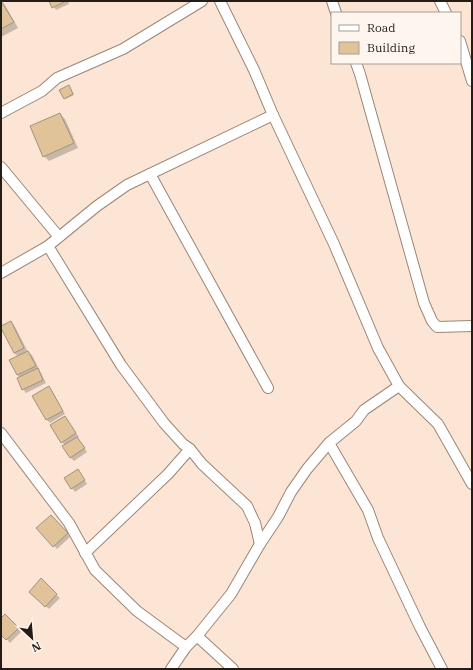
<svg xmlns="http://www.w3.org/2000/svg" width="473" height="670" viewBox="0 0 473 670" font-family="'IBM Plex Serif',serif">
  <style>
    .shadow { fill: #0003 }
    .building { fill: #e0c398; stroke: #a1937f }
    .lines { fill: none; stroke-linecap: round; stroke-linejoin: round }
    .street-casing { stroke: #9b8677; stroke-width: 12 }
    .street { stroke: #fff; stroke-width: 10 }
  </style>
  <rect width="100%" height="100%" fill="#fce5d5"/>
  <g class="shadow">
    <polygon points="1,1 5,5 18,28 1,37"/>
    <polygon points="50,1 68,1 69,4 56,10"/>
    <polygon points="70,87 74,95 66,99 65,98"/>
    <polygon points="60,114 65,119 78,148 49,161 44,156"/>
    <polygon points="11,322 14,325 28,352 32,355 46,383 26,393 23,389 20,378 18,375 11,361 19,357 14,353"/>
    <polygon points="48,387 52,391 65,414 50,423 47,420 33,396"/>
    <polygon points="65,417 79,437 77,438 87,452 74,461 70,457 65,445 62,442"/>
    <polygon points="81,474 87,484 75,492 65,479"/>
    <polygon points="51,516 70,537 57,549 38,528"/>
    <polygon points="41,580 60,598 49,609 30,592"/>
    <polygon points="5,616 21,632 10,643 1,633 1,620"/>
  </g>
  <g class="building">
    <polygon points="1,1 14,22 1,29"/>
    <polygon points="49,1 66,1 52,8"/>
    <polygon points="69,85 73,94 64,99 59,90"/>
    <polygon points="60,113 74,143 43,157 30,126"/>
    <polygon points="11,321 24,348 14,353 1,328 1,326"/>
    <polygon points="28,351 36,366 17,375 9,360"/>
    <polygon points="38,368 43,380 22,390 17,378"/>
    <polygon points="49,386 63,411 46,420 32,396"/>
    <polygon points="65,416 76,433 61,443 50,425"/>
    <polygon points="77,437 85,448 70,458 62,446"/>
    <polygon points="78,469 85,480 71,489 64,478"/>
    <polygon points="51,515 68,533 53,547 36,528"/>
    <polygon points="41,578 57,594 45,607 29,592"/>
    <polygon points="5,614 19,628 6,640 1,635 1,618"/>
  </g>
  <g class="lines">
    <defs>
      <g id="street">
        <polyline points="220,1 254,70 273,115 334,244 378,348 399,386 438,424 472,484"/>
        <polyline points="332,1 336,13"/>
        <polyline points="440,1 446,13"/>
        <polyline points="460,41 472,81"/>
        <polyline points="356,63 360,74 424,303 432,321 437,327 472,326"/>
        <polyline points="1,113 42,91 57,78 123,49 202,1"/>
        <polyline points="1,167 59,237"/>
        <polyline points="150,174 268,388"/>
        <polyline points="48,246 121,365 164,423 183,444 190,449 202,464 247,506 255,523 260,544"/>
        <polyline points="1,273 48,246 97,206 127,185 273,115"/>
        <polyline points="1,433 69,523 95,570 137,611 186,647"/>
        <polyline points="329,443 368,510 378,538 420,627 442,669"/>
        <polyline points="85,553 168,474 190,449"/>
        <polyline points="197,636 233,669"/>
        <polyline points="171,669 186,647 197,636 231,594 260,544 278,517 291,492 307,469 329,443 356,421 364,410 399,386"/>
      </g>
    </defs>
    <use href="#street" class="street-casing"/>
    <use href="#street" class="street"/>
  </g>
  <rect width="473" height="670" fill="none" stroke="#241c16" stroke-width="4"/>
  <rect x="331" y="12" width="130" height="52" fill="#fff5ef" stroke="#a79e98"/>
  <rect x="339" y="25" width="20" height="6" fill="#ffffff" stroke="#a79e98"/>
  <text x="367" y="32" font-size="12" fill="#241c16">Road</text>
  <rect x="339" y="42" width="20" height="12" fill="#e0c398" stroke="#a79e98"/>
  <text x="367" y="52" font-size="12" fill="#241c16">Building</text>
  <g transform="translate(32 638) rotate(154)" stroke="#fff5ef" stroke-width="3" paint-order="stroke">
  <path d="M0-3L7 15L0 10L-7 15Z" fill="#241c16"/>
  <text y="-6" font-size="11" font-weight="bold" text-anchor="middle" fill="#241c16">N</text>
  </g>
</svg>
